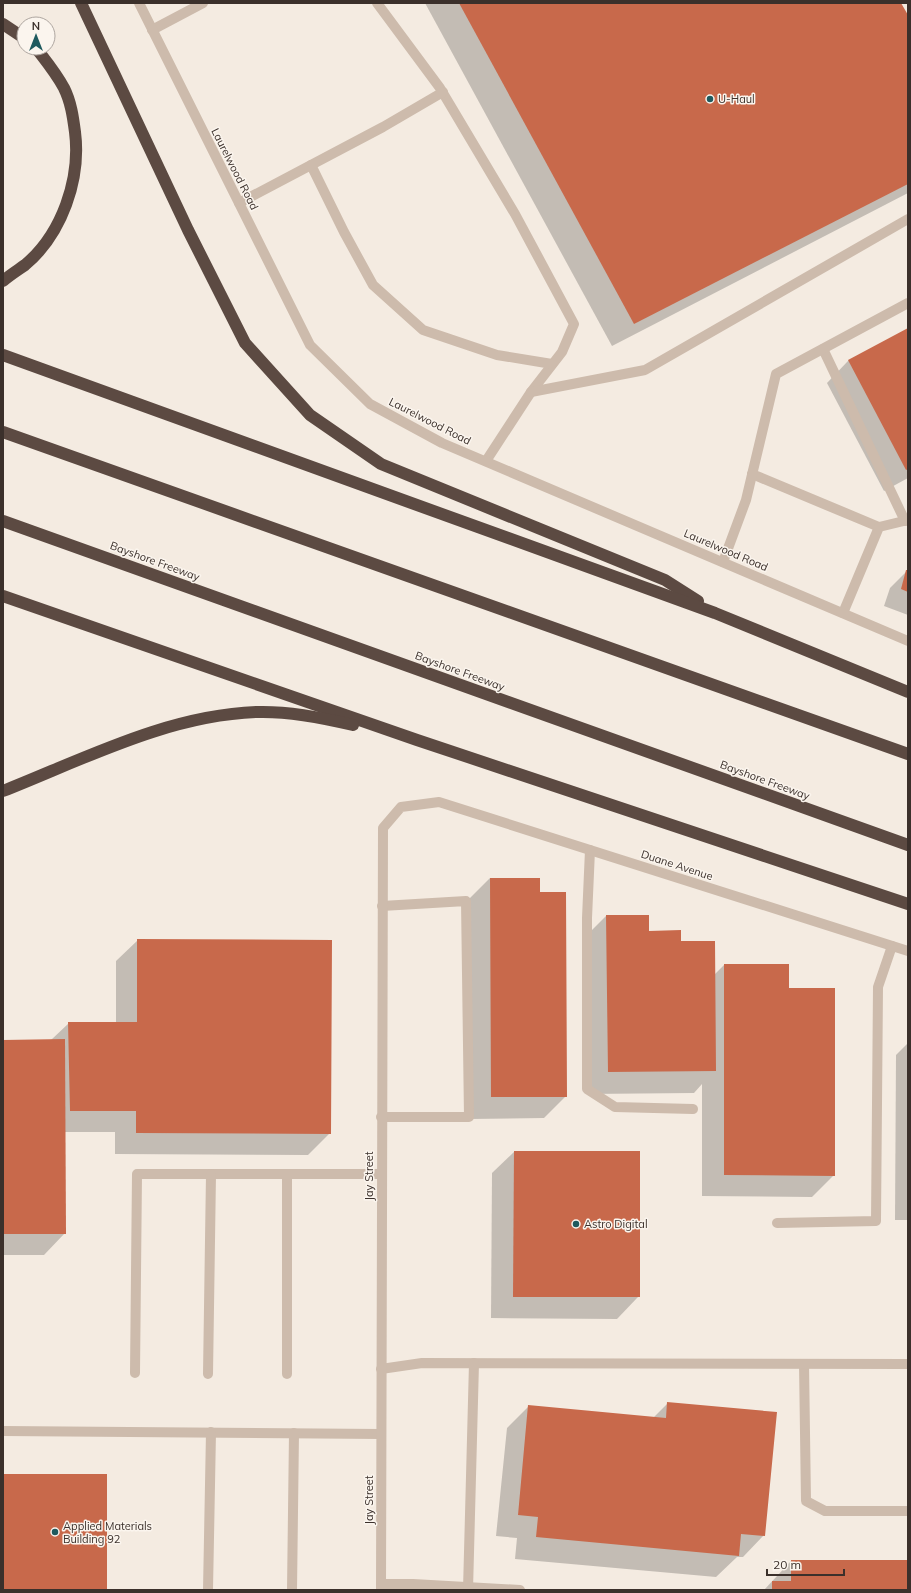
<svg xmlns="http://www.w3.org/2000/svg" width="911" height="1593" viewBox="0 0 911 1593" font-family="Mulish,sans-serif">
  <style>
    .shadow { fill: #0003 }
    .building { fill: #c8694b }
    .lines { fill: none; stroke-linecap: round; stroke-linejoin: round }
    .lane { stroke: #cdbbac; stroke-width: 10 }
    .street { stroke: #cdbbac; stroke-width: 10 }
    .highway { stroke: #5c4a42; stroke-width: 12 }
    .poi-dot { fill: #1f5a5e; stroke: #fbf5ee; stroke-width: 1.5 }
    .labels { text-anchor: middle; stroke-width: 3; stroke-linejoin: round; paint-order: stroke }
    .poi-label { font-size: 11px; fill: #3b302b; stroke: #fbf5ee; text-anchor: start }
    .street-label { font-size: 11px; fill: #3b302b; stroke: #fbf5ee }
  </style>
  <rect width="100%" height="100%" fill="#f4ebe1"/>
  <g class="shadow">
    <polygon points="425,3 900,3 908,17 908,193 612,346"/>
    <polygon points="908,329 908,478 884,491 827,383 848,361"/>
    <polygon points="907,571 908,571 908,615 884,606 890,588"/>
    <polygon points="490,878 539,878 539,893 566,1096 544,1118 469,1119 468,900"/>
    <polygon points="606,916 680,942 714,975 724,965 834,1175 812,1197 702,1196 702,1084 694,1093 586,1094 584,938"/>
    <polygon points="138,940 330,1133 308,1155 115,1154 115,1132 65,1132 65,1233 44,1255 3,1255 3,1041 51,1040 69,1023 116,1023 116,961"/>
    <polygon points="908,1043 908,1220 895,1220 896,1055"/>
    <polygon points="514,1152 639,1152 638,1297 617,1319 491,1318 492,1173"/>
    <polygon points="668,1403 764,1535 743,1557 737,1557 716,1577 515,1559 517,1538 496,1536 507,1428 529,1406 653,1418"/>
    <polygon points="791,1561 908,1561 908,1590 764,1590"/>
  </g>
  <g class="building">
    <polygon points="459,3 901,3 908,15 908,184 634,324"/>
    <polygon points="908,328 908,469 906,470 848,360"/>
    <polygon points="906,570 908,570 908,592 901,589"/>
    <polygon points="490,878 540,878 540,892 566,892 567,1097 491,1097"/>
    <polygon points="606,915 649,915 649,931 681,930 681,941 715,941 716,1071 608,1072"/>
    <polygon points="137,939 332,940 331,1134 136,1133 136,1111 70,1111 68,1022 137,1022"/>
    <polygon points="724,964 789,964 789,988 835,988 835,1176 724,1175"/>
    <polygon points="65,1039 66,1234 3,1234 3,1040"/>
    <polygon points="514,1151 640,1151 640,1297 513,1297"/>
    <polygon points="667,1402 777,1412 765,1536 741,1534 739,1556 536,1537 538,1517 518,1515 528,1405 666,1418"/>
    <rect x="3" y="1474" width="104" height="116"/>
    <polygon points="791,1560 908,1560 908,1590 772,1590 772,1581 791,1581"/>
  </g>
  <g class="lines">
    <g class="lane">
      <polyline points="377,3 440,88 515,214 574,324 562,352 531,392 486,461"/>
      <polyline points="152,30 203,3"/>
      <polyline points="311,165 344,232 373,285 423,330 497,355 552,364"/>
      <polyline points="239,203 383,127 443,92"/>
      <polyline points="823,349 905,521"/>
      <polyline points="531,392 645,370 908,219"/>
      <polyline points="752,474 879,527"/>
      <polyline points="723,562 746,500 776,374 908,303"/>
      <polyline points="843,613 879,527 908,520"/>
      <polyline points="590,850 587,918 587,1089 615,1107 693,1109"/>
      <polyline points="381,1117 469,1117 466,901 382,906"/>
      <polyline points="287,1174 287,1374"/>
      <polyline points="777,1223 876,1221 878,987 892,946"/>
      <polyline points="804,1364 806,1501 825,1511 908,1511"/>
      <polyline points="381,1369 422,1363 908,1364"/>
      <polyline points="135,1373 137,1174 381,1174"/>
      <polyline points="208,1374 211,1174"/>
      <polyline points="3,1431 381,1434"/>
      <polyline points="381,1584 413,1584 520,1590"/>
      <polyline points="208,1590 211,1432"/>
      <polyline points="292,1590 294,1433"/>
      <polyline points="468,1590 474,1363"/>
    </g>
    <g class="street">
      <polyline points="139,3 310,345 370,404 442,443 908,641"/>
      <polyline points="381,1590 383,828 401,807 439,802 908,951"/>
    </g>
    <g class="highway">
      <polyline points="81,3 188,230 245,343 310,415 381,464 665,580 698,601"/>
      <polyline points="3,24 24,38"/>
      <path d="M 3,281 C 10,275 18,270 25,265 C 62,234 81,179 75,132 C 73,117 71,102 64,88 C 56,73 46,61 36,48"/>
      <polyline points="3,355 715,613 908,692"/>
      <polyline points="3,432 908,754"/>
      <polyline points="3,521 908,845"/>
      <polyline points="3,596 417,740 908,904"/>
      <path d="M 3,791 C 84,759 168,715 257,712 C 286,711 324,718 353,725"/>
    </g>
  </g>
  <g class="poi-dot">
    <circle cx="710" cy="99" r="4"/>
    <circle cx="576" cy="1224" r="4"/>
    <circle cx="55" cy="1532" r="4"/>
  </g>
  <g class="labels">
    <g class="poi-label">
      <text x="718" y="103">U-Haul</text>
      <text x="584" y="1228">Astro Digital</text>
      <text x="63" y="1530">Applied Materials<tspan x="63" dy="13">Building 92</tspan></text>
    </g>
    <g class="street-label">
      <text transform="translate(235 169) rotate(63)" y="4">Laurelwood Road</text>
      <text transform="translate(430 421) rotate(27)" y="4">Laurelwood Road</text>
      <text transform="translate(726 550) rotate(23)" y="4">Laurelwood Road</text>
      <text transform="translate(155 561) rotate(20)" y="4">Bayshore Freeway</text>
      <text transform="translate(460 671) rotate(20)" y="4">Bayshore Freeway</text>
      <text transform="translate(765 780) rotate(20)" y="4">Bayshore Freeway</text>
      <text transform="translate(677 865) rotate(18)" y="4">Duane Avenue</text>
      <text transform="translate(369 1176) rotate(-90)" y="4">Jay Street</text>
      <text transform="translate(369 1500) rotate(-90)" y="4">Jay Street</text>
    </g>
  </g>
  <rect width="911" height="1593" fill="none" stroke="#3b302b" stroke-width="8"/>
  <g transform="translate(36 36)"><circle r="19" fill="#fbf5ee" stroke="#aea6a0"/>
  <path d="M0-3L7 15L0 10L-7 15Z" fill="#1f5a5e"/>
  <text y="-6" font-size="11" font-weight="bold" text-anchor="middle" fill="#3b302b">N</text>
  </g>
  <path d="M767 1569v6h77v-6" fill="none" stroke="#3b302b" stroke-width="2"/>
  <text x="773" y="1569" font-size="12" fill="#3b302b" stroke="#fbf5ee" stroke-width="3" paint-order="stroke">20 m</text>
</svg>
